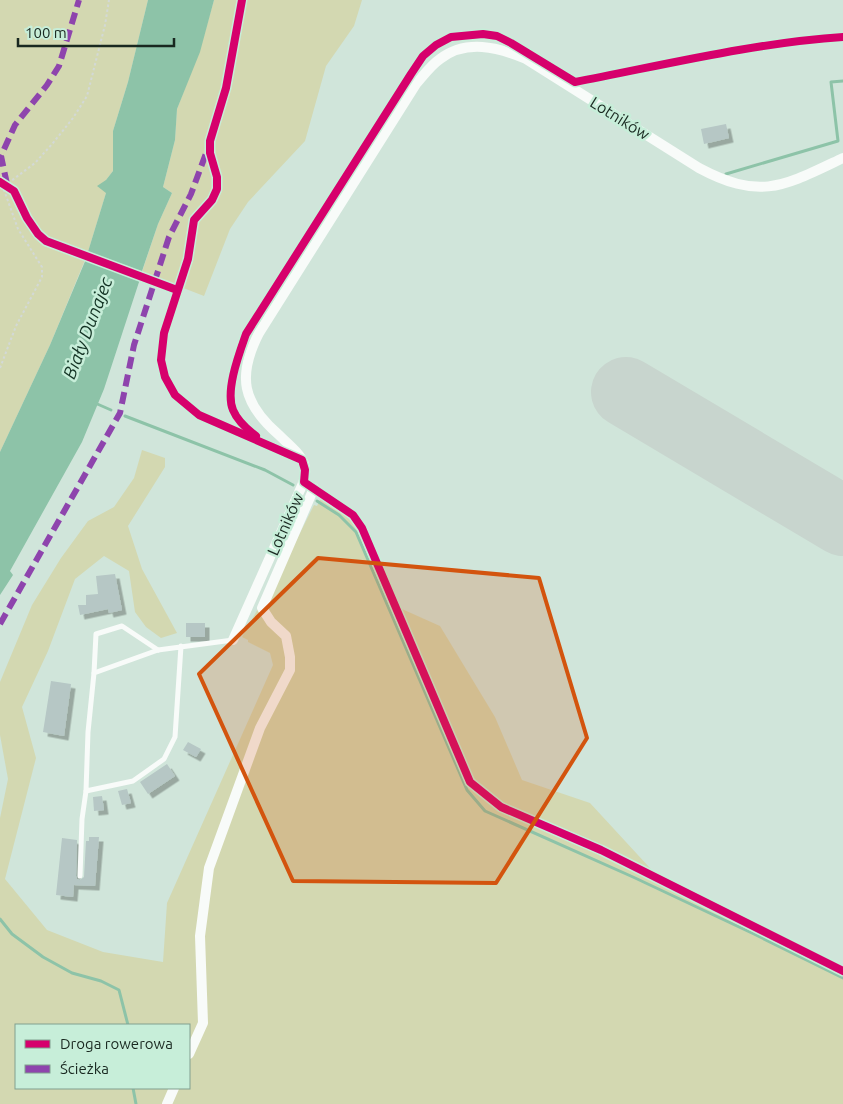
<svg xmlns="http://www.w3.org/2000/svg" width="843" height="1104" viewBox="0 0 843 1104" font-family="Ubuntu,sans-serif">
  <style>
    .green { fill: #d3d8b1; fill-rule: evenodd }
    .water { fill: #8dc3a8 }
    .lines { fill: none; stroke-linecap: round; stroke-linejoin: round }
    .stream { stroke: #8dc3a8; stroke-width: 3 }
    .runway { stroke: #c8d5ce; stroke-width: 70 }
    .building { fill: #b6c7c5; filter: url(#shadow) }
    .path { stroke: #d3d9d6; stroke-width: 2; stroke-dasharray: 2.5 2.5; stroke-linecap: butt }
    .lane { stroke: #f8fbf9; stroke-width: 5 }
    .street { stroke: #f8fbf9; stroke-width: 10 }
    .quiet { stroke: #8e44ad; stroke-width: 6; stroke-dasharray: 12 6; stroke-linecap: butt }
    .cycleway-casing { stroke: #c7eed9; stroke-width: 11 }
    .cycleway { stroke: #d6006c; stroke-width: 8 }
    .marked { fill: #d3540e; fill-opacity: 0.2; stroke: #d3540e; stroke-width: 4; stroke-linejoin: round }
    .labels { text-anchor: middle; stroke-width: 5; stroke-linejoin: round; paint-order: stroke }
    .street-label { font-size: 16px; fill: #192820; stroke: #c7eed9 }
    .water-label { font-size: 18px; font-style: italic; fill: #143425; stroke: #c7eed9 }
  </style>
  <defs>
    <filter id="shadow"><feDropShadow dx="4.5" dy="4.5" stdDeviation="0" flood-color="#0004"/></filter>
  </defs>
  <rect width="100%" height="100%" fill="#d0e5da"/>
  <g class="green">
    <polygon points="0,0 148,0 128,82 113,131 113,171 106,180 106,193 87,255 50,345 0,452"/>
    <polygon points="214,0 362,0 354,26 326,66 305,141 248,202 230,229 204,296 142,272 158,224 172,193 163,187 175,140 177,109 200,49"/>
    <path d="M 142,450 L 165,458 L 165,467 L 128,526 L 142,569 L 177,633 L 161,638 L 146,627 L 135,612 L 129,571 L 104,556 L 75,579 L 48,651 L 22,707 L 36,758 L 5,879 L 47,930 L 103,952 L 163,962 L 167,903 L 273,665 L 270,653 L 248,642 L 248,640 L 242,637 L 294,545 L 314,505 L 317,506 L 321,498 L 353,520 L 393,605 L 440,626 L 495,717 L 522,780 L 590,803 L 661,880 L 843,977 L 843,1104 L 0,1104 L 0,818 L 8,779 L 0,735 L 0,682 L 32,605 L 61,558 L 88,521 L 114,507 L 134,478 ZM 16,1025 L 189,1025 L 189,1088 L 16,1088 Z"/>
  </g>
  <g class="water">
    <polygon points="148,0 214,0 200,52 177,109 175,140 163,187 172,193 158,224 141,274 87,255 106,193 97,186 106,180 113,171 113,131 128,82"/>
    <polygon points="86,259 140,279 104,389 82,442 10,571 13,575 0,595 0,452 50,345"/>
  </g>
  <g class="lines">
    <g class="stream">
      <polyline points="726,174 838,141 831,82 843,81"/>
      <polyline points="95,403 111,410"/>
      <polyline points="125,416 265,470 293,485"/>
      <polyline points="317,501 339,515 356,532 467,790 485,811 633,877 754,934 843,978"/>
      <polyline points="0,919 12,934 43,957 72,973 101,981 119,990 128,1025"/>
      <polyline points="133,1088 136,1104"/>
    </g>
    <polyline class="runway" points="626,392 843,521"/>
  </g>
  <g class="building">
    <polygon points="726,124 729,138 704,144 701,129"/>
    <polygon points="115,574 122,610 109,613 108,609 80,615 78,605 86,605 86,595 98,594 96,576"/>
    <rect x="186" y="623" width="19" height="14"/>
    <polygon points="51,681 71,684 64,736 43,732"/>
    <polygon points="188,742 201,749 196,757 183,750"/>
    <polygon points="167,764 175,776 148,794 140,782"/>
    <polygon points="127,789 131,803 122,805 118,791"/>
    <polygon points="102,796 104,810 94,811 93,797"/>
    <polygon points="89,837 99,837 95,886 74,885 73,897 56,895 62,838 77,840 76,876 77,879 80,880 84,877 86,841 89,841"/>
  </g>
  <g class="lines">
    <polyline class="path" points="0,368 16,326 42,277 42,267 18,229 4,190 7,184 35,163 53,143 73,118 87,96 105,25 109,0"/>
    <g class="lane">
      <polyline points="210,141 226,88 242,0"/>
      <polyline points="181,646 175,737 164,759 133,781 86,791 88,732 94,673 158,650 233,640"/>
      <polyline points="94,673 96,634 122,626 158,650"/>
      <polyline points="80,876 82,819 86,791"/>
    </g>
    <g class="street">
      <path d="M 233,640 L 300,490 C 304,482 307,473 304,464 C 300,453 287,443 279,435 C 242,403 237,376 259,333 L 416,84 C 423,76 431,65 440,59 C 466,39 498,47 526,59 L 699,168 C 761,201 784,186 843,158"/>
      <polyline points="189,1054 203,1023 200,936 209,868 260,728 290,670 290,657 286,636 271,622 262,608 314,488"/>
      <polyline points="167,1104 174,1088"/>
    </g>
    <g class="quiet">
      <polyline points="7,184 1,156 15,125 47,85 59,66 79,0"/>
      <polyline points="0,624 120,413 134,345 169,237 191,194 208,148"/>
    </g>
    <defs>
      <g id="cycleway">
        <polyline points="242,0 226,88 210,141 210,153 217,177 217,189 212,200 194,220 188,259 164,333 161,360 165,377 175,395 199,415 302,460 305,470 304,482 353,515 362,528 470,782 501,807 601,850 843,971"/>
        <polyline points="0,182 14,191 27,218 38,234 46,241 177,290"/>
        <path d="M 256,436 C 248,430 237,420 233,410 C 225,391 239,354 246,334 L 411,74 L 423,56 L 436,45 L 451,37 L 483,34 L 497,36 L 511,43 L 575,82 C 664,65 753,43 843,37"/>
      </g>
    </defs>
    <use href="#cycleway" class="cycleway-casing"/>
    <use href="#cycleway" class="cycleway"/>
  </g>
  <path class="marked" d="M 318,558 L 539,578 L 587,738 L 496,883 L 293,881 L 199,674 Z"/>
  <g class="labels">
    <g class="street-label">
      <text transform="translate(620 118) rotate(32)" y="6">Lotników</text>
      <text transform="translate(285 524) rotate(-66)" y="6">Lotników</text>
    </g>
    <g class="water-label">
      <text transform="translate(88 328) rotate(-69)" y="6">Biały Dunajec</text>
    </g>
  </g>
  <rect x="15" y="1024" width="175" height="65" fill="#c7eed9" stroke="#819f8f"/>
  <rect x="25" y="1040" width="25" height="8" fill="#d6006c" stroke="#819f8f"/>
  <text x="60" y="1049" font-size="15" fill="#192820">Droga rowerowa</text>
  <rect x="25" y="1065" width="25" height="8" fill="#8e44ad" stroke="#819f8f"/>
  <text x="60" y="1074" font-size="15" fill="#192820">Ścieżka</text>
  <path d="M18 38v8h156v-8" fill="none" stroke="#192820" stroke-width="2.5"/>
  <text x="25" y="38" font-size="15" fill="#192820" stroke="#c7eed9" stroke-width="4" paint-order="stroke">100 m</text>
</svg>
